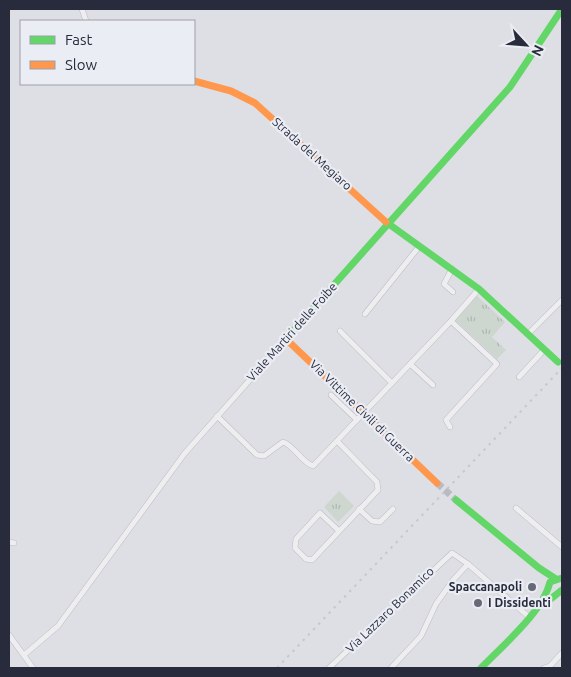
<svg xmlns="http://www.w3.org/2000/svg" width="571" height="677" viewBox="0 0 571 677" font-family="Ubuntu,sans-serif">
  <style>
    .grass { fill: url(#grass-tufts) }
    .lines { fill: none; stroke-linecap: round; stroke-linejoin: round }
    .secondary-tunnel { stroke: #b9bbc2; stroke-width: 7; stroke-dasharray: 7 3.5; stroke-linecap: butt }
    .street-casing { stroke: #bcbdc2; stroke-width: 6 }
    .street { stroke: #eeeef0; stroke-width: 5 }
    .fast { stroke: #63d668; stroke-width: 7 }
    .slow { stroke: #ff974d; stroke-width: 7 }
    .rail { stroke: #c7c8cb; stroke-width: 2; stroke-dasharray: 2.5 5; stroke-linecap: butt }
    .poi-dot { fill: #676a76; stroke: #ebedf4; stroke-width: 2 }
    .labels { text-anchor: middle; stroke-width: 4.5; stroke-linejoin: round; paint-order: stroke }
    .street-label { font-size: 12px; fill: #272b3b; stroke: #ebedf4 }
    .poi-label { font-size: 12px; font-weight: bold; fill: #272b3b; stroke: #ebedf4; text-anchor: end }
  </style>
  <defs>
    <pattern id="grass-tufts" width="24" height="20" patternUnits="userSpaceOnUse" patternTransform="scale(1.25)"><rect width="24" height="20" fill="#cdd6cf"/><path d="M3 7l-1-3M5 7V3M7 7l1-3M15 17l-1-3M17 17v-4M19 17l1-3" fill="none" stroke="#b0b8b3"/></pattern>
  </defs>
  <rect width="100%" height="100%" fill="#dedfe4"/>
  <g class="grass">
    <polygon points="477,296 505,322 492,337 506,350 497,359 455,320"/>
    <polygon points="339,491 354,506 338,522 324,507"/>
  </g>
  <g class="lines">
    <polyline class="secondary-tunnel" points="437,483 456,500"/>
    <defs>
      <g id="street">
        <polyline points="82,9 86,21"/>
        <polyline points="452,269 444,284 453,292"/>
        <polyline points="365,314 418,248"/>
        <polyline points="340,331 391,382"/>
        <polyline points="528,334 562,300"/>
        <polyline points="410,364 433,385"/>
        <polyline points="519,377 544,350"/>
        <polyline points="331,395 357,420"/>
        <path d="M 217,416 L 257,455 L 264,456 L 283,442 C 296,447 300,461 313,466 L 451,321 L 479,289"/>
        <polyline points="450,427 446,420 497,364 451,321"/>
        <polyline points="337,441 377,482 378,490 312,560 306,559 295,548 296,539 320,513 339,531"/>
        <polyline points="516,508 562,547"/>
        <polyline points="359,509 372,521 380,522 393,509"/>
        <polyline points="9,542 14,543"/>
        <polyline points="9,635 33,668"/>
        <polyline points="24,655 58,626 185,453 286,339"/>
        <polyline points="329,668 452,553 468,564 529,617"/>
        <polyline points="391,668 421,636 436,604 453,580 468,564"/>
        <polyline points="544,668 550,666 562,653"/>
      </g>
    </defs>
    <use href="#street" class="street-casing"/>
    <use href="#street" class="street"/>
    <g class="fast">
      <polyline points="386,222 479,289 558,362"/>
      <polyline points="291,333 510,87 562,9"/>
      <polyline points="456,500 539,568 556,579"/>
      <polyline points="543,605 562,590"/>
      <path d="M 481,668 C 503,645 543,612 550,582 L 562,578"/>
    </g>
    <g class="slow">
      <polyline points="194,81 231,91 255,103 386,222"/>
      <polyline points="291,333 286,339 437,483"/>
    </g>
    <polyline class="rail" points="277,668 562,368"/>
  </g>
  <g class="poi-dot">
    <circle cx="532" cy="587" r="5"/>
    <circle cx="478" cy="603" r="5"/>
  </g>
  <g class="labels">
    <g class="street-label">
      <text transform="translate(312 154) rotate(42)" y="4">Strada del Megiaro</text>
      <text transform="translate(292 332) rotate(-48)" y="4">Viale Martiri delle Foibe</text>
      <text transform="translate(362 411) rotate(44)" y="4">Via Vittime Civili di Guerra</text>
      <text transform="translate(390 610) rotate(-44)" y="4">Via Lazzaro Bonamico</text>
    </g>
    <g class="poi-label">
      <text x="522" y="591">Spaccanapoli</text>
      <text x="488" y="607" text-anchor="start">I Dissidenti</text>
    </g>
  </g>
  <rect width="571" height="677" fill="none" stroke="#272b3b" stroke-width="20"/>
  <rect x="20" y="20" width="175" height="65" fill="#ebedf4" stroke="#9d9faa"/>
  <rect x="30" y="36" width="25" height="8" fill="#63d668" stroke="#9d9faa"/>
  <text x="65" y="45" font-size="15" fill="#272b3b">Fast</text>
  <rect x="30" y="61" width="25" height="8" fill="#ff974d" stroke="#9d9faa"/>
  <text x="65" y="70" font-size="15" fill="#272b3b">Slow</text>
  <g transform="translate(526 45) rotate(116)" stroke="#ebedf4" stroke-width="4" paint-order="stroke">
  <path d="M0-4L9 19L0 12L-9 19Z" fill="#272b3b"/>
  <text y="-8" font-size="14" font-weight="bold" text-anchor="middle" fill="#272b3b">N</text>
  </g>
</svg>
